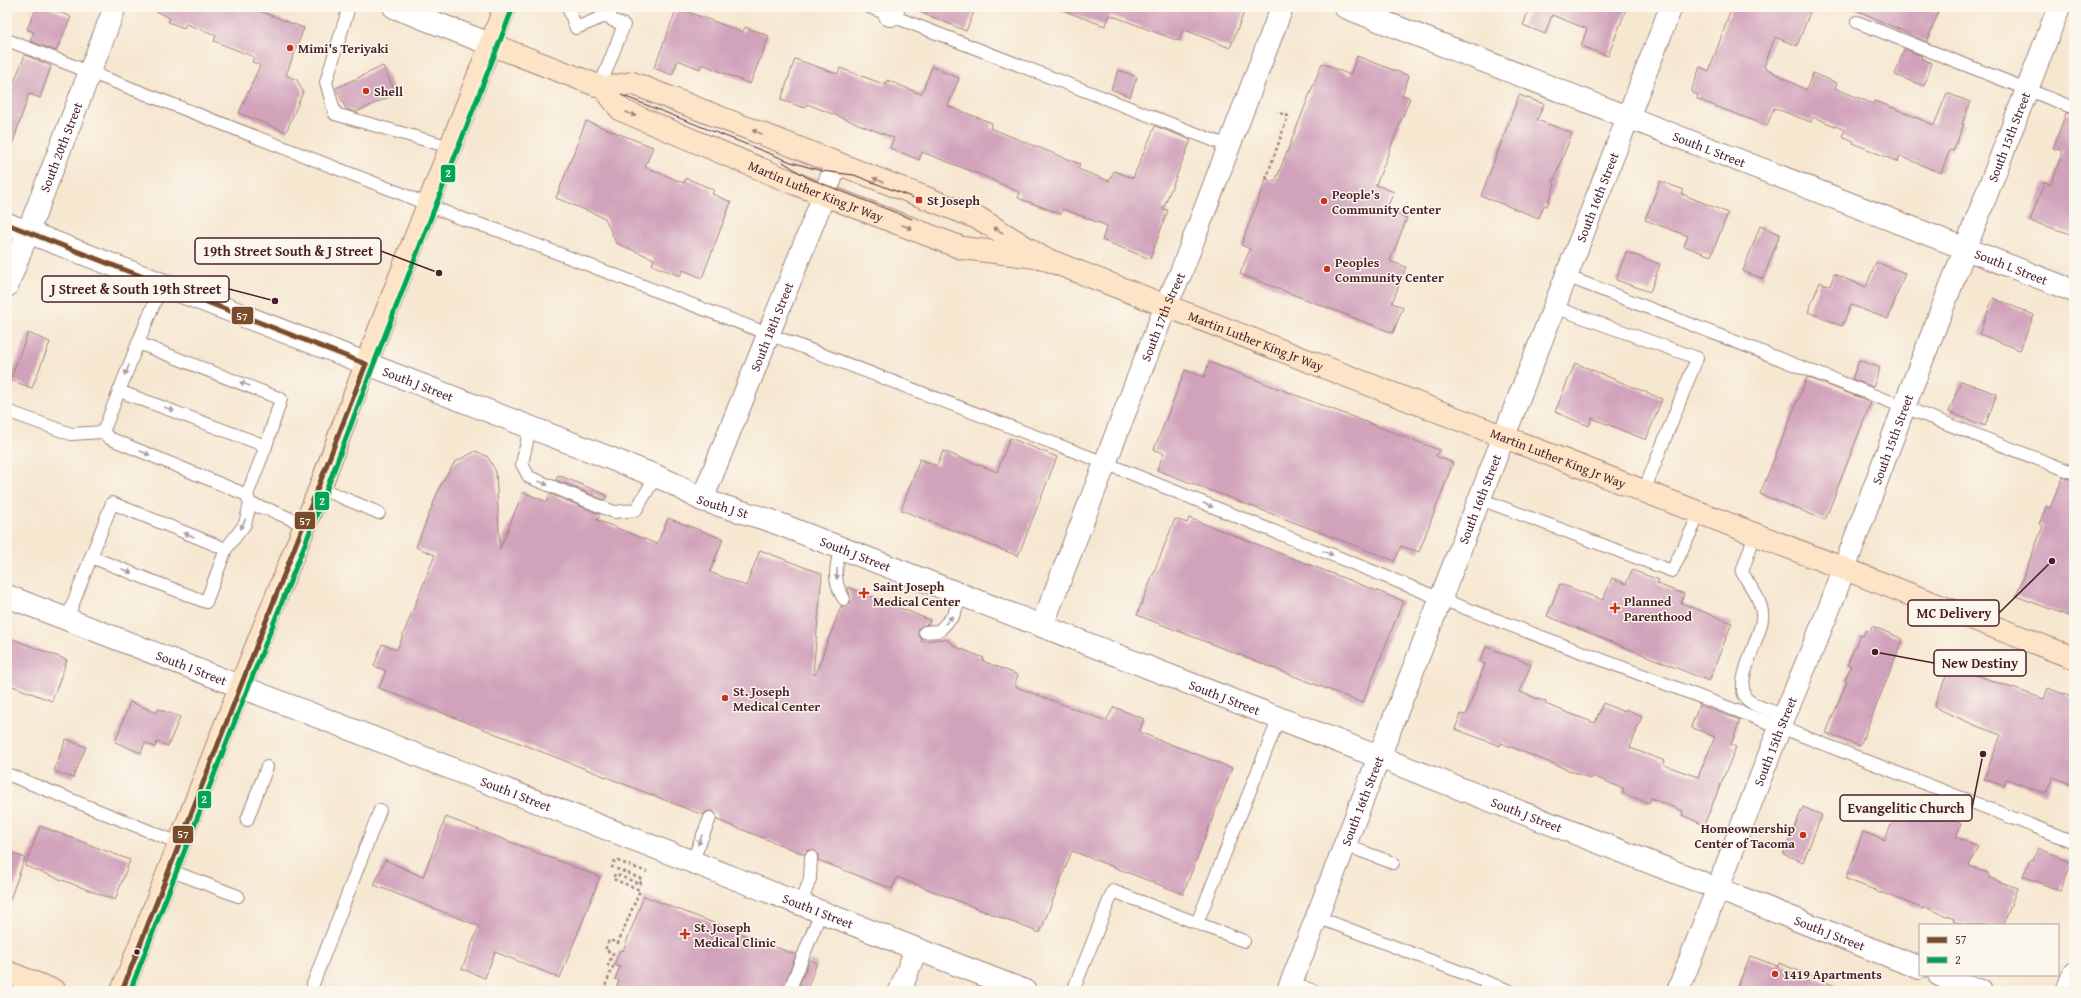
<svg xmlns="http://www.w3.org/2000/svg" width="2081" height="998" viewBox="0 0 2081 998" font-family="'Gentium Book Plus',serif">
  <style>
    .building { fill: #d1a3bb }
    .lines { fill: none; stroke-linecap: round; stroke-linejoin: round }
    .service-casing { stroke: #a0837e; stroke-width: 14 }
    .minor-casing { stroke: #a0837e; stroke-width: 24 }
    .tertiary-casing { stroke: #a0837e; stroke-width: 24 }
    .secondary-casing { stroke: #a0837e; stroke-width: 24 }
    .path { stroke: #a0837e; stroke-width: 2.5; stroke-dasharray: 3 3; stroke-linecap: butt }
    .service { stroke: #fff; stroke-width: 12 }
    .minor { stroke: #fff; stroke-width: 22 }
    .tertiary { stroke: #fff; stroke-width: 22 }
    .secondary { stroke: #fee4c6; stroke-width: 22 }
    .tram { stroke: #4a1f2b; stroke-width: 1 }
    .bus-1-casing { stroke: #fbf7ec; stroke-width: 8 }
    .bus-2-casing { stroke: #fbf7ec; stroke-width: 8 }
    .bus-1 { stroke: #7a4b2a; stroke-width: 5 }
    .bus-2 { stroke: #00a651; stroke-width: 5 }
    .oneway { fill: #a48278 }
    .oneway2 { fill: #ae9aa0 }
    .poi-dot { fill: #c8321e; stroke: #fbf7ec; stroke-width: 1.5 }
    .bus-dot { fill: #4a1f2b; stroke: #fbf7ec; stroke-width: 1.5 }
    .labels { text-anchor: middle; stroke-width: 3; stroke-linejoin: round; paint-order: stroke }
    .poi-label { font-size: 13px; font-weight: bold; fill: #4a1f2b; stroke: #fbf7ec; text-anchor: start }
    .street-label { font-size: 13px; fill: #4a1f2b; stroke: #fbf7ec }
    .leader { fill: none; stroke: #4a1f2b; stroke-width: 1.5 }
    .callout-dot { fill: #4a1f2b; stroke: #fbf7ec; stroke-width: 1.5 }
    .callout { fill: #fbf7ec; stroke: #4a1f2b; stroke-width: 1.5 }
    .callout-label { font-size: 14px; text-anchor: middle; font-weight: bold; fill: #4a1f2b }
    .line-badge { stroke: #fbf7ec; stroke-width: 1.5 }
    .badge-label { font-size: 11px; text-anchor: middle; font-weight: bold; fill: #fff }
  </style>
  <rect width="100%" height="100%" fill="#fbf7ec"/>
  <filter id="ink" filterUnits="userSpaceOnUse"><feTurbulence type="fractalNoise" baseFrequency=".025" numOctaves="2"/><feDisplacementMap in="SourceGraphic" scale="8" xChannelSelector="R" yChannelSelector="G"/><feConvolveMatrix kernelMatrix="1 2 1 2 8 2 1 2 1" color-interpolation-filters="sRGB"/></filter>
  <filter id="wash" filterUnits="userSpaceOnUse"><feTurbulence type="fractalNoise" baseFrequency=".012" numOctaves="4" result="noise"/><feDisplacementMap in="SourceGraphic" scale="16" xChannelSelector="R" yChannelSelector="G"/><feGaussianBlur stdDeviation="0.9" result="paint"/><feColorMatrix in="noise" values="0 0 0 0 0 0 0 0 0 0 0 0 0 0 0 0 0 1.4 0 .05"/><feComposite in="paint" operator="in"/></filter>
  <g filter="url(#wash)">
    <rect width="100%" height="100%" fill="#f6e7d1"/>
    <g id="blocks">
      <g class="building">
        <polygon points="37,7 48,7 71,17 56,51 30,41 34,32 27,29"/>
        <polygon points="146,7 249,7 304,28 286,75 297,80 303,92 286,132 239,113 260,65 252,62 254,57 214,41 216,35 186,24 184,28 168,22 170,18"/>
        <polygon points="909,7 976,7 966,31"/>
        <polygon points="1059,7 1246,7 1230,48 1183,29 1179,41 1110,15 1105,26 1059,9"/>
        <polygon points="1530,7 1627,7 1608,56 1581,46 1587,29 1552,15 1545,34 1523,25"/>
        <polygon points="1732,7 1812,7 1797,46 1775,37 1764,67 1806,90 1813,73 1837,83 1835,88 1873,104 1874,101 1884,104 1934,125 1947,93 1970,102 1962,124 1964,124 1953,151 1950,150 1941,173 1900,156 1898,162 1853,143 1854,141 1842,136 1845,130 1813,117 1811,122 1774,108 1767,126 1697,99 1698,95 1691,92 1700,67 1709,71"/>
        <polygon points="1850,7 1922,7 1938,13 1927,42"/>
        <polygon points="677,8 743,32 745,27 769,36 750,84 702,64 700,69 678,60 672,75 654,68"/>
        <polygon points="1904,49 1922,56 1921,59 1932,63 1924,86 1895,75"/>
        <polygon points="25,55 51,66 40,98 29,94 10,151 7,150 7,99"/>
        <polygon points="1357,56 1409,76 1402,95 1410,98 1376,185 1394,192 1386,210 1407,218 1390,261 1406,267 1392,303 1403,307 1393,333 1240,274 1250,249 1241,245 1266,179 1275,182 1322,63 1350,75"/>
        <polygon points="795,59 838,74 840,68 886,85 887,80 921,94 932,67 959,78 948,106 992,123 990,128 1080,164 1078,169 1109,181 1114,171 1133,178 1155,126 1191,140 1163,209 1168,210 1150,259 1102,240 1107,226 1063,209 1061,214 1018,198 1020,193 984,176 922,152 919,160 890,148 894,138 807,104 805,108 781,100"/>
        <polygon points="383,66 396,94 356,112 346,109 336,88"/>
        <polygon points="1119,70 1137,77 1130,97 1111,89"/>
        <polygon points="1519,95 1544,104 1537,120 1572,133 1553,183 1555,184 1547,206 1544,205 1539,218 1481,196"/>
        <polygon points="2066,113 2074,115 2074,235 2030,221 2044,183 2051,185 2063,151 2053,148"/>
        <polygon points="586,121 653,147 645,167 684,183 686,178 714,190 712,194 731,202 702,278 683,270 680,276 652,265 654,259 616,243 605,218 556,198"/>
        <polygon points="1660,181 1684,190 1682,194 1728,213 1711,256 1684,246 1688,236 1645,220"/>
        <polygon points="1760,226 1780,234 1763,279 1743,271"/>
        <polygon points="1626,252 1660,264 1650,292 1616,280"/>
        <polygon points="1876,262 1905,273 1888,319 1851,305 1842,326 1808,312 1820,282 1830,286 1834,274 1866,287"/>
        <polygon points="1993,298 2034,315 2020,350 1979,334"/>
        <polygon points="28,333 50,342 32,388 10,380"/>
        <polygon points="1859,360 1880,368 1873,387 1852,379"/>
        <polygon points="1209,362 1439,450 1436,456 1453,463 1419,552 1401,546 1395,561 1157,470 1164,453 1154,450 1185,370 1204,377"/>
        <polygon points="1575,363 1662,399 1646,440 1592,418 1589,426 1555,412"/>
        <polygon points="1807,377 1871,402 1825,520 1760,494"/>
        <polygon points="1961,381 1997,394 1985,426 1949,412"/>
        <polygon points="1010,438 1057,457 1018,556 901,510 920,459 937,466 943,451 997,472"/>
        <polygon points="476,451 488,457 496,472 500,549 523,492 547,502 550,494 600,514 597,520 657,544 668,518 723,539 710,572 746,586 760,550 822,574 813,675 815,675 841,606 847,606 851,602 848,587 930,620 929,624 921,626 918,629 919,636 922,639 921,641 945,639 952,643 954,646 984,658 983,661 1018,675 1014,686 1106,721 1114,707 1144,719 1139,732 1232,768 1183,894 1072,851 1040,933 897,877 892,889 818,860 818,854 815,851 808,850 804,854 717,820 716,814 712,811 706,812 703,815 379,688 386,671 374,666 382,644 397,650 435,555 416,547 441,484 455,462"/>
        <polygon points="558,475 607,495 605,500 556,480"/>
        <polygon points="2063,477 2074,480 2074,618 2016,596 2043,526 2039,524 2046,507 2050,508"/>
        <polygon points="1189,518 1403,601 1363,703 1137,615 1175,519 1187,523"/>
        <polygon points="1632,570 1659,580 1657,584 1684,594 1681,603 1732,623 1709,681 1547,616 1560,584 1603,600 1612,578 1626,584"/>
        <polygon points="1872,626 1903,639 1860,746 1826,733 1847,681 1845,680 1851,666 1847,665 1860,635 1863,636 1866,630 1870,632"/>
        <polygon points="7,637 67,660 52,701 7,684"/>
        <polygon points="1486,647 1531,664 1520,692 1546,702 1545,704 1595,723 1603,703 1624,712 1626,709 1642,716 1630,748 1665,761 1664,765 1698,777 1715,737 1691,727 1699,705 1740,720 1731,745 1736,747 1704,825 1682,815 1683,811 1651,798 1649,803 1622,793 1624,789 1593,776 1591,779 1501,743 1500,746 1455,729 1461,714 1466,715 1485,664 1480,662"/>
        <polygon points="1952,661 1972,670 1970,673 2044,699 2048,688 2074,698 2074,785 2053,777 2046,794 2007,779 2004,786 1984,779 2001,735 1979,727 1934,707"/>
        <polygon points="130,702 157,713 158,709 180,717 168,746 157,742 155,747 145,743 141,753 115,742"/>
        <polygon points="66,739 86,747 73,778 54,771"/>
        <polygon points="1902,798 1920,805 1919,807 1961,824 1956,837 1978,846 1969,866 1988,873 1990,878 2017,888 2004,925 1964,925 1953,921 1954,919 1925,907 1924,909 1846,879 1863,832 1885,840"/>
        <polygon points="1803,807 1822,815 1803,862 1783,854"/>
        <polygon points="446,817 600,877 560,978 495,952 485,978 462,969 479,926 374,885 385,860 423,877"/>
        <polygon points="40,826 130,860 115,900 25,866"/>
        <polygon points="2038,848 2072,862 2060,891 2023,876 2030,859 2033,860"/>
        <polygon points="7,851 25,858 9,902 7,901"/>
        <polygon points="644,896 796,955 782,991 615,991 619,981 615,979 620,967 614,965 620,950 623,951"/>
        <polygon points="1750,956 1778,966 1779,963 1848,991 1736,991"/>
        <polygon points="810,960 817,963 806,991 797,991"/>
      </g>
    </g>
  </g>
  <g filter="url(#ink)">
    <use href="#blocks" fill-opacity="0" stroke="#a0837e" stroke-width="1"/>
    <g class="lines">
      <defs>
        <g id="service">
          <polyline points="349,7 326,82 335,114 450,147"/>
          <polyline points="568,7 576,28 610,14"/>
          <polyline points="869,7 1228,146"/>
          <polyline points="1857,22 2074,108"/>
          <polyline points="7,40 400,193 457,217 500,231 1105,463 1441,599 1780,727 2074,842"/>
          <polyline points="600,86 624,25 612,20 607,7"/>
          <polyline points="1566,276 2074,473"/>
          <polyline points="1554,307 1697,358 1644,491"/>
          <polyline points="138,343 162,284"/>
          <polyline points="119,391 266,446"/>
          <polyline points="7,411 71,434 103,432"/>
          <polyline points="530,428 522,464 529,477 614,512 636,510 656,476"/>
          <polyline points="320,488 379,513"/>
          <polyline points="1480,499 1672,571 1700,513"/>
          <polyline points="250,504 270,510 305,525"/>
          <path d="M 1755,534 L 1742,572 C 1750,587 1764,602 1762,619 C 1761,637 1731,687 1748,700 C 1757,708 1774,711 1785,716"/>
          <path d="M 840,548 C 836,569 832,580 844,599"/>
          <polyline points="91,557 206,602 226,549 245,524 250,504 247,495 266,446 281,399 138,343 103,432 109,438 247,495"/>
          <polyline points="67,619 112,503 226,549"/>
          <polyline points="925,632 939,631 953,616 962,595"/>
          <polyline points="7,774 179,843"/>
          <polyline points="247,820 267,767"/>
          <polyline points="1345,845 1393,863"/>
          <polyline points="692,862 710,818"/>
          <polyline points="169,870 238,896"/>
          <polyline points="801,904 810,879 811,857"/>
          <polyline points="1317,917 1510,991"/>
          <polyline points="1197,923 1279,718"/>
          <polyline points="1291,983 1314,991"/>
          <polyline points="313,984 380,810"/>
          <polyline points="789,991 821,912"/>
          <polyline points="1073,991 1113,891 1244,941"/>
        </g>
        <g id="minor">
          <path id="s1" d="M 1345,7 L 2074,291"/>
          <polyline points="890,15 894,7"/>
          <path id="s2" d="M 7,286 L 115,7"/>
          <path id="s3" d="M 706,490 L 837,163"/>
          <path id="s4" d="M 7,596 L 1025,991"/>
          <path id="s5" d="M 1042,626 L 1169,298 L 1180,275 L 1282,7"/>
          <polyline points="900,991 916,949"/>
          <path id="s6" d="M 1288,991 L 1671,7"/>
          <polyline points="2067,991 2074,973"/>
        </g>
        <g id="tertiary">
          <polyline points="394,7 490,44"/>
          <path id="s7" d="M 7,224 L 656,476 L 672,483 L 702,500 L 769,520 L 1703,883"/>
          <path id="s8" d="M 1718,889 L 1920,968"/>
          <polyline points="1939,975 1981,991"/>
          <path id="s9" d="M 1678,991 L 1780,727 L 1831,604 L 1904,407 L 2059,7"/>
        </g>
        <g id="secondary">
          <path id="s10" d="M 490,44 L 604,88 L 632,83 L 980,219 L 1043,258 L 2074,658"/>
          <path id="s11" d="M 604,88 L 621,110 L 796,184 L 962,248 L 1036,257"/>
          <polyline points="7,972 55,991"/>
          <polyline points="122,991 240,687 320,488 366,364 505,7"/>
        </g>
      </defs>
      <use href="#service" class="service-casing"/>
      <use href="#minor" class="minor-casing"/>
      <use href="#tertiary" class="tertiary-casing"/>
      <use href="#secondary" class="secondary-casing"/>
      <g class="path">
        <polyline points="1266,179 1288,116 1277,112"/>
        <polyline points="603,991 613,967 608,965 613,953 605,950 609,940 618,943 640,890 613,879 615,874 640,884 642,879 612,867 615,860 647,872"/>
      </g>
      <use href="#service" class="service"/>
      <use href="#minor" class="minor"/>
      <use href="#tertiary" class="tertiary"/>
      <use href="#secondary" class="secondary"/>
      <g class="tram">
        <polyline points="621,95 791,162 822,171 854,175 919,200"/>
        <polyline points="783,162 808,178 912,219"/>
      </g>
      <defs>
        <g id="bus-1">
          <polyline points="7,224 366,364"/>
          <polyline points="122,991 366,364"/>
        </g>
        <polyline id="bus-2" points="130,991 247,690 326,491 373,366 512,10"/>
      </defs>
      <use href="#bus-1" class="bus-1-casing"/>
      <use href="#bus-2" class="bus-2-casing"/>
      <use href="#bus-1" class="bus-1"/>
      <use href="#bus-2" class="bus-2"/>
    </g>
    <defs><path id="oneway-solid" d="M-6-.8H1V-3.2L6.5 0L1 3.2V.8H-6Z"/></defs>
    <g class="oneway">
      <use href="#oneway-solid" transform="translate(631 114) rotate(23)"/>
      <use href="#oneway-solid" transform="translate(757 132) rotate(-158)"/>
      <use href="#oneway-solid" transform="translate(878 180) rotate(-158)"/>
      <use href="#oneway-solid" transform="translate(907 227) rotate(21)"/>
      <use href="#oneway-solid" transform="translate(998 230) rotate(-149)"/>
    </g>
    <g class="oneway2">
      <use href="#oneway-solid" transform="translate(127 370) rotate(112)"/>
      <use href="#oneway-solid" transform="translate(245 384) rotate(-159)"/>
      <use href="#oneway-solid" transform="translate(169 409) rotate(21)"/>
      <use href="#oneway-solid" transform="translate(145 453) rotate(23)"/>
      <use href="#oneway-solid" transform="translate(543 483) rotate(22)"/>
      <use href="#oneway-solid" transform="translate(1208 505) rotate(22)"/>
      <use href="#oneway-solid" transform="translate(243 524) rotate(117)"/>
      <use href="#oneway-solid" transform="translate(189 535) rotate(-158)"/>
      <use href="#oneway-solid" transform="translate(1328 553) rotate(22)"/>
      <use href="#oneway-solid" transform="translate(127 571) rotate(22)"/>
      <use href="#oneway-solid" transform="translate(837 574) rotate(92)"/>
      <use href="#oneway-solid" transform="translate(949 620) rotate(-47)"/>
      <use href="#oneway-solid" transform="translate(700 840) rotate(112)"/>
    </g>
  </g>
  <g class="poi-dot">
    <circle cx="290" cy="48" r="4"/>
    <circle cx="366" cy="91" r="4"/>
    <rect x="915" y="196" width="8" height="8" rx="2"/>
    <circle cx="1324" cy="201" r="4"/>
    <circle cx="1327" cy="269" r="4"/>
    <path d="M862 587h4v4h4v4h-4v4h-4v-4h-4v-4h4z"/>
    <path d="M1613 602h4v4h4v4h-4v4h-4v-4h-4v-4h4z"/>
    <circle cx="725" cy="698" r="4"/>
    <circle cx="1803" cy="835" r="4"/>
    <path d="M683 928h4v4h4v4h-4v4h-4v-4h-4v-4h4z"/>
    <circle cx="1775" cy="974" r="4"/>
  </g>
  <circle class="bus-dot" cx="137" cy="952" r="3.5"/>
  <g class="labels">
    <g class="poi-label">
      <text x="298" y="53">Mimi's Teriyaki</text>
      <text x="374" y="96">Shell</text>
      <text x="1332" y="199">People's<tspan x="1332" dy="15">Community Center</tspan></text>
      <text x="927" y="205">St Joseph</text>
      <text x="1335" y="267">Peoples<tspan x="1335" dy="15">Community Center</tspan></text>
      <text x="873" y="591">Saint Joseph<tspan x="873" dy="15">Medical Center</tspan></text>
      <text x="1624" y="606">Planned<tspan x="1624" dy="15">Parenthood</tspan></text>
      <text x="733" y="696">St. Joseph<tspan x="733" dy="15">Medical Center</tspan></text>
      <text x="1795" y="833" text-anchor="end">Homeownership<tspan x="1795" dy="15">Center of Tacoma</tspan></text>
      <text x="694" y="932">St. Joseph<tspan x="694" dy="15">Medical Clinic</tspan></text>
      <text x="1783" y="979">1419 Apartments</text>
    </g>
    <g class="street-label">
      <text dy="5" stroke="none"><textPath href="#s9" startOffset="916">South 15th Street</textPath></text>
      <text dy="5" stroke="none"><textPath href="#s2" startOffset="149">South 20th Street</textPath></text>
      <text dy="5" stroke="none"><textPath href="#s1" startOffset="391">South L Street</textPath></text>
      <text dy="5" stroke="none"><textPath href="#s11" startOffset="239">Martin Luther King Jr Way</textPath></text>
      <text dy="5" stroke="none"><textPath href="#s6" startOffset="852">South 16th Street</textPath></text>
      <text dy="5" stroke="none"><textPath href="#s1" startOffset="715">South L Street</textPath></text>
      <text dy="5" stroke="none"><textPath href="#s5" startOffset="332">South 17th Street</textPath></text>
      <text dy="5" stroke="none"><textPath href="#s3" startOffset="176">South 18th Street</textPath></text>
      <text dy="5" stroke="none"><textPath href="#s10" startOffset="827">Martin Luther King Jr Way</textPath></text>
      <text dy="5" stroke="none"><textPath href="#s7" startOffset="441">South J Street</textPath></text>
      <text dy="5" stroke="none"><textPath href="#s9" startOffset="592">South 15th Street</textPath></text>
      <text dy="5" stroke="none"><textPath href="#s10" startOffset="1151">Martin Luther King Jr Way</textPath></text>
      <text dy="5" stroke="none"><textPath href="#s6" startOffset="528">South 16th Street</textPath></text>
      <text dy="5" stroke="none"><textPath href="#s7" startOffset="770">South J St</textPath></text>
      <text dy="5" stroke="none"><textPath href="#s7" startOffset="911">South J Street</textPath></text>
      <text dy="5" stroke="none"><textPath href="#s4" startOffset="198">South I Street</textPath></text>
      <text dy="5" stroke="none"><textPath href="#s7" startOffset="1307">South J Street</textPath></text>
      <text dy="5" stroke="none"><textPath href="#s9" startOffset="268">South 15th Street</textPath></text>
      <text dy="5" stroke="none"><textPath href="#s4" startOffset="546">South I Street</textPath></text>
      <text dy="5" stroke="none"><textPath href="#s6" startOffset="204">South 16th Street</textPath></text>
      <text dy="5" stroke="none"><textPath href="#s7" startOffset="1631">South J Street</textPath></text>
      <text dy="5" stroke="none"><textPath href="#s4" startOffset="870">South I Street</textPath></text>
      <text dy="5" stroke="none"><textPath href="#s8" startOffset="120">South J Street</textPath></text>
    </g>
  </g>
  <path class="leader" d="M439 273L381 251M275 301L229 289M2052 561L1999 613M1875 652L1934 663M1983 754L1972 808"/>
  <g class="callout-dot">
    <circle cx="439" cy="273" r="4"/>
    <circle cx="275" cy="301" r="4"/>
    <circle cx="2052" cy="561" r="4"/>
    <circle cx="1875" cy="652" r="4"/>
    <circle cx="1983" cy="754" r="4"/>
  </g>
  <g class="callout">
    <rect x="195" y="238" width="186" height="26" rx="4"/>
    <rect x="42" y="276" width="187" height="26" rx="4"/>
    <rect x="1908" y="600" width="91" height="26" rx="4"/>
    <rect x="1934" y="650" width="92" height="26" rx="4"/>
    <rect x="1840" y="795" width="132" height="26" rx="4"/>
  </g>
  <g class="callout-label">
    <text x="288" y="256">19th Street South &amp; J Street</text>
    <text x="136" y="294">J Street &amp; South 19th Street</text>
    <text x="1954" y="618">MC Delivery</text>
    <text x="1980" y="668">New Destiny</text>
    <text x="1906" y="813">Evangelitic Church</text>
  </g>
  <g class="line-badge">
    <rect x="440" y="164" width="16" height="19" rx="4" fill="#00a651"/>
    <rect x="231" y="306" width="23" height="19" rx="4" fill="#7a4b2a"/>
    <rect x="314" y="491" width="16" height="20" rx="4" fill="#00a651"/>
    <rect x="294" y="511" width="22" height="19" rx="4" fill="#7a4b2a"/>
    <rect x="197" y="790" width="15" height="19" rx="4" fill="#00a651"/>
    <rect x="172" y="825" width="22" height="19" rx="4" fill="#7a4b2a"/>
  </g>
  <g class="badge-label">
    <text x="448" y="177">2</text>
    <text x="242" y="320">57</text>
    <text x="322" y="505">2</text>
    <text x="305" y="525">57</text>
    <text x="204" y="803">2</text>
    <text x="183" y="838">57</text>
  </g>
  <rect width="2081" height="998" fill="none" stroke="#fbf7ec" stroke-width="24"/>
  <rect x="1919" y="924" width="140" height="52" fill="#fbf7ec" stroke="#b4a19f"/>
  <rect x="1927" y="937" width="20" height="6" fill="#7a4b2a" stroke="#b4a19f"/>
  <text x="1955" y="944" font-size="12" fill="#4a1f2b">57</text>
  <rect x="1927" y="957" width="20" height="6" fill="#00a651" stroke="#b4a19f"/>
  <text x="1955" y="964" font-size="12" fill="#4a1f2b">2</text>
</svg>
